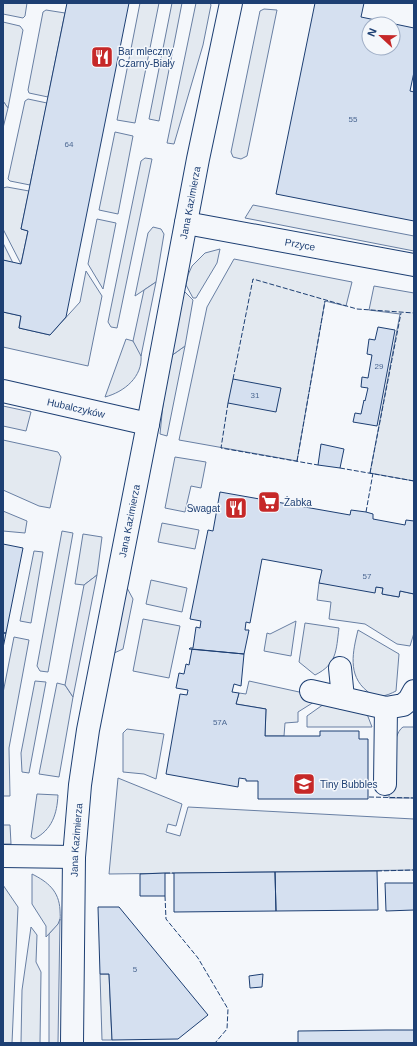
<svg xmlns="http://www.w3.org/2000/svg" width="417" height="1046" viewBox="0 0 417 1046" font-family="Arial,sans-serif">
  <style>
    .green { fill: #e3e9f0; stroke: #687fa3 }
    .parking { fill: #e3e8f0; stroke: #687fa3 }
    .building { fill: #d5e0f0; stroke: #1d3f73; fill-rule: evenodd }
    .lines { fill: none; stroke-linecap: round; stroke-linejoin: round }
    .minor-casing { stroke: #1d3f73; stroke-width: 24 }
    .tertiary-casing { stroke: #1d3f73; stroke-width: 24 }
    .minor { stroke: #f4f7fb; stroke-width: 22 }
    .tertiary { stroke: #f4f7fb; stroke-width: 22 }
    .fence { stroke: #1d3f73; stroke-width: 1; stroke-dasharray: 5 2; stroke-linecap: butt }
    .labels { text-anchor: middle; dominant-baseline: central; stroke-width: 3; stroke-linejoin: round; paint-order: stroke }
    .number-label { font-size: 8px; fill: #4b6792 }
    .poi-label { font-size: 10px; fill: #1d3f73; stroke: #f4f7fb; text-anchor: start }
    .street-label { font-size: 10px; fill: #1d3f73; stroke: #f4f7fb }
  </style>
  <rect width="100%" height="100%" fill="#f4f7fb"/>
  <path class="green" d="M 3,3 L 27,3 L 25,16 L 23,18 L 3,14 Z
    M 140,3 L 159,3 L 135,123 L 117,120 Z
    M 172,3 L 182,3 L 159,121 L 149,119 Z
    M 196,3 L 210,3 L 211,5 L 203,45 L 174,144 L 167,143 Z
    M 264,9 L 277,10 L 247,156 L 241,159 L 233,157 L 231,152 L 260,11 Z
    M 46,10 L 65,13 L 48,97 L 29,93 L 28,90 L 43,12 Z
    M 3,22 L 20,26 L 23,30 L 8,108 L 3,101 Z
    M 28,99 L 47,103 L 30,185 L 10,181 L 8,179 L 25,101 Z
    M 115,132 L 133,136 L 118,214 L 99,210 Z
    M 145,158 L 152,159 L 117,328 L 111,327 L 108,322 L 141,161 Z
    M 7,187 L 29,191 L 21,229 L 28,231 L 21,264 L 3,229 L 3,188 Z
    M 253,205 L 414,236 L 414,251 L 245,218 Z
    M 97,219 L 116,223 L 103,289 L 88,264 Z
    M 153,227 L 161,229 L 164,234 L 156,282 L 135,296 L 148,233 Z
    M 3,243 L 13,263 L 3,260 Z
    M 220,249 L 217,263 L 196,298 L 193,298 L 186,285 L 188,275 L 192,266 L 205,253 Z
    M 234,259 L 352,282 L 346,306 L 325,301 L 297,461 L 179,440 L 207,307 Z
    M 86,271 L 102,296 L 88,366 L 3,347 L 3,312 L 21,316 L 19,328 L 50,335 L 80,302 Z
    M 374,286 L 414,293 L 414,481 L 370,473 L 400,314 L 369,310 Z
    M 126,339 L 133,341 C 136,345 140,350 141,355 C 143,377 124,392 105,397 Z
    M 185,346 L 167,436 L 160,434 L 163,404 L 171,356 Z
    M 3,440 L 58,452 L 61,457 L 50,508 L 39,506 L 3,490 Z
    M 175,457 L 206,462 L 201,488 L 191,486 L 185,512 L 165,508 Z
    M 3,511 L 27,521 L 25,533 L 3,531 Z
    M 162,523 L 199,530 L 195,549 L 158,542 Z
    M 62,531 L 73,533 L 48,672 L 40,671 L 37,666 Z
    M 83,534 L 102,537 L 97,575 L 84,585 L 75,584 Z
    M 34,551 L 43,552 L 31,623 L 20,621 Z
    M 151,580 L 187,588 L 182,612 L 146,604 Z
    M 319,583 L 376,587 L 383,588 L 382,594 L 399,597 L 400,591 L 414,594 L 414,633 L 410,646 L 397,644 L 365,624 L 329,619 L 331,602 L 317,600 Z
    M 143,619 L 180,626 L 169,678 L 133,671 Z
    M 296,621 L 291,656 L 264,651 L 267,633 L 270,634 Z
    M 305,623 L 339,628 C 336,651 337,664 315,675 L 299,662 Z
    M 358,630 L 399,654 L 396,691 C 392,693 386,696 381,696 C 376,697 370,694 367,691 C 347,675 353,651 358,630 Z
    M 14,637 L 29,640 L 9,748 L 10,796 L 3,796 L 3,693 Z
    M 35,681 L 46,682 L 29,773 L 22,772 L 21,753 Z
    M 249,681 L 322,697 L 298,712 L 298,722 L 285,723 L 284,736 L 265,736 L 266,709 L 236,704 L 239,693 L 246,694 Z
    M 57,683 L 65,685 L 73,697 L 59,777 L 39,774 Z
    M 331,699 L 367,714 L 372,727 L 307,727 L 307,716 Z
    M 403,727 L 414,727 L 414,798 L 389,798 C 389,784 391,734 403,727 Z
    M 127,729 L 164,734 L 156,779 L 144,774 L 123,772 L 123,733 Z
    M 118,778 L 182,804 L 176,826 L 168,824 L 166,832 L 180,836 L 188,807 L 414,819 L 414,870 L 109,874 Z
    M 37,794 L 58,795 C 57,814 52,830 34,839 L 31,837 Z
    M 3,825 L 10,825 L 11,844 L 3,844 Z
    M 32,874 C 48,882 59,891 60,910 C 60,914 61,919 59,923 C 56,928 50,932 46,937 L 46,926 L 32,904 Z
    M 3,885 L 18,907 L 12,1043 L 3,1043 Z
    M 31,927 L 37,935 L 36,962 L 41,972 L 40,1043 L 21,1043 L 22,990 Z
    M 100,974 L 109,974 L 112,1040 L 102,1040 Z"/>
  <path class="parking" d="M 3,101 L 8,108 L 3,128 Z
    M 156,282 L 141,356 L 133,341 L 144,290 Z
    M 183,290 L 193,300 L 185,346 L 171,356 Z
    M 3,406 L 31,412 L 26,431 L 3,426 Z
    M 97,575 L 73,697 L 65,685 L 84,585 Z
    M 126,586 L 133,599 L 123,649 L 112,654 Z
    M 60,919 L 58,1043 L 49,1043 L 49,934 L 58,924 Z"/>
  <path class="building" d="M 67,3 L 129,3 L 66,317 L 50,335 L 19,328 L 21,316 L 3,312 L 3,260 L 21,264 L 28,231 L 21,229 Z
    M 315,3 L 364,3 L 361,17 L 414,28 L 414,72 L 410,91 L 414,92 L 414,221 L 276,194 ZM 369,24 L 393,24 L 393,48 L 369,48 Z
    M 378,327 L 395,330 L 377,426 L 353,422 L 355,413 L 361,414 L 364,400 L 365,401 L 368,388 L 361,387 L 362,377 L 368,378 L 372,355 L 367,354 L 369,339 L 375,340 Z
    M 233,379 L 281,388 L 276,412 L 228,403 Z
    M 321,444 L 344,449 L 340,468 L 318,465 Z
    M 220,492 L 350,515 L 351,510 L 366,512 L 373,514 L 373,519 L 405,525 L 406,520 L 414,521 L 414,594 L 400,591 L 399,597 L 382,594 L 383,588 L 376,587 L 375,593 L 319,583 L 322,570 L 262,559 L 250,623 L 246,622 L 245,630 L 249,630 L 244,654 L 189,649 L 190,648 L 193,648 L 196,627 L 200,628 L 201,621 L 190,619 L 208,530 L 213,531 Z
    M 3,544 L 23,548 L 6,633 L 3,633 Z
    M 3,633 L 6,633 L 3,648 Z
    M 192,649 L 244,654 L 241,686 L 234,684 L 232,692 L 239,693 L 236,704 L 266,709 L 265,736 L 320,736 L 320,731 L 359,731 L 359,739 L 368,739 L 368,799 L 258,799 L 258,781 L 246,781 L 246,779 L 239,778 L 238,787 L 166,774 L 180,694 L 187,695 L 188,690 L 176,688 L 179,673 L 184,674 L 186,664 L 189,665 Z
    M 377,871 L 378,910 L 276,911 L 275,872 Z
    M 275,872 L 276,911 L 174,912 L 174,873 Z
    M 165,873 L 165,896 L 140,896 L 140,874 Z
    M 385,883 L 414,883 L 414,910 L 386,911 Z
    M 98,907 L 119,907 L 208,1015 L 178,1039 L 112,1040 L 109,974 L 100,974 Z
    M 263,974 L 262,987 L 250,988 L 249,976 Z
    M 386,1030 L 414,1030 L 414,1043 L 298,1043 L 298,1031 Z"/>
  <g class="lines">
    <g class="minor-casing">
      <g id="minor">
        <path id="s1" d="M 186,223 L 414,265"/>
        <path d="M 340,668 L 343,698"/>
        <path d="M 311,691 L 386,708 L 403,705 L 409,700 L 414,691"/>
        <path d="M 385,784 L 386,708"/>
        <path d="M 3,856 L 74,857"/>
        <path id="s2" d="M 72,1043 L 74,857 L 80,785 L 88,730 L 148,424"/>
      </g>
    </g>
    <g class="tertiary-casing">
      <g id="tertiary">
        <path id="s3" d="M 3,391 L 148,424 L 198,159 L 231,3"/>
      </g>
    </g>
    <use href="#minor" class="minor"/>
    <use href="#tertiary" class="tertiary"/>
    <path class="fence" d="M 233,379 L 253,279 L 357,309 L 414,313
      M 228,403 L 221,448 L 318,465
      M 297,461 L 325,301
      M 340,468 L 414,481
      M 370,473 L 401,313
      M 366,512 L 373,473
      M 369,797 L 414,798
      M 377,871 L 414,870
      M 165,873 L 174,873
      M 165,896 L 166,919 L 198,958 L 228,1009 L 227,1029 L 215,1043"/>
  </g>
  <defs>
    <g id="restaurant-square" transform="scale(1.15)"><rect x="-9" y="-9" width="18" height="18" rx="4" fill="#c62828" stroke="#f4f7fb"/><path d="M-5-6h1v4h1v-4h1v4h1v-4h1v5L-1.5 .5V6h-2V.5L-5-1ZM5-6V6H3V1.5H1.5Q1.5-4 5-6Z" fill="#fff"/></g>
    <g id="supermarket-square" transform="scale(1.15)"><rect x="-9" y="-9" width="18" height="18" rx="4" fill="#c62828" stroke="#f4f7fb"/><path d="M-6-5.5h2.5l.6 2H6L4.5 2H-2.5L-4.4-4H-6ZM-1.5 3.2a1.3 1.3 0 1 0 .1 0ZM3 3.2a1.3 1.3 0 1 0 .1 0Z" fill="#fff"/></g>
    <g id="school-square" transform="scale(1.15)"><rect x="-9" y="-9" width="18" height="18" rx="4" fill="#c62828" stroke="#f4f7fb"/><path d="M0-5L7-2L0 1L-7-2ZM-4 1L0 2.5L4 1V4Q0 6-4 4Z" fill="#fff"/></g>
  </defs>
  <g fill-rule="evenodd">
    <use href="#restaurant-square" x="102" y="57"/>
    <use href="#supermarket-square" x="269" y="502"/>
    <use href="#restaurant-square" x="236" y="508"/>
    <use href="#school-square" x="304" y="784"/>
  </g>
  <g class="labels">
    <g class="number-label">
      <text x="353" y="119">55</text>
      <text x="69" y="144">64</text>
      <text x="379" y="366">29</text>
      <text x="255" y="395">31</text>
      <text x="367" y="576">57</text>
      <text x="220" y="722">57A</text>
      <text x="135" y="969">5</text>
    </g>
    <g class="poi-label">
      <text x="118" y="51">Bar mleczny<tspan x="118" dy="12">Czarny-Biały</tspan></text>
      <text x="284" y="502">Żabka</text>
      <text x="220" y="508" text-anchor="end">Swagat</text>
      <text x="320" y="784">Tiny Bubbles</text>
    </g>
    <g class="street-label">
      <text stroke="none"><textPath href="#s3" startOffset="374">Jana Kazimierza</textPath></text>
      <text stroke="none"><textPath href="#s1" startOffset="116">Przyce</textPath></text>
      <text stroke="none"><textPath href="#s3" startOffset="75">Hubalczyków</textPath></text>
      <text stroke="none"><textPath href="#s2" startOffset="527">Jana Kazimierza</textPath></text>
      <text stroke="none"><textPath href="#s2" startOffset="203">Jana Kazimierza</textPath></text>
    </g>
  </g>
  <rect width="417" height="1046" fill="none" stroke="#1d3f73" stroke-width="8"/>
  <g transform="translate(381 36) rotate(292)"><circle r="19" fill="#f4f7fb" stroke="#9eadc5"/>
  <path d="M0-3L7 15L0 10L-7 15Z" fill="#c62828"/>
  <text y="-6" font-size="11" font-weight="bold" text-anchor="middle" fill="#1d3f73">N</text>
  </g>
</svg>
